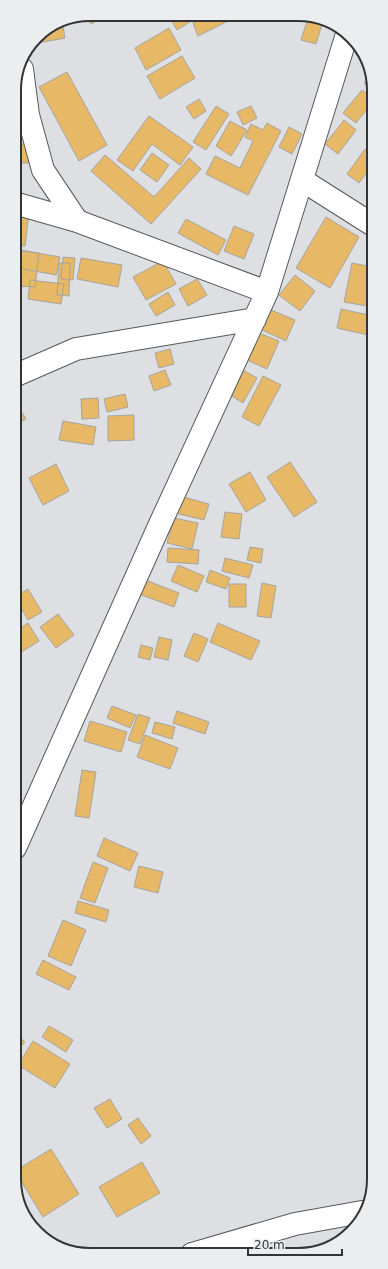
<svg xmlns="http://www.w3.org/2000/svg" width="388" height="1269" viewBox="0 0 388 1269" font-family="'DejaVu Sans',sans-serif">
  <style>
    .building { fill: #e7b865; stroke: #a5a4a1 }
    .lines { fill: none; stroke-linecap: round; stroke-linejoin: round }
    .minor-casing { stroke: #57585b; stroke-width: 24 }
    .minor { stroke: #fff; stroke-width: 22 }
    .rim { fill: none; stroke: #333435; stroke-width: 2 }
  </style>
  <rect width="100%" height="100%" fill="#dedfe2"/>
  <path class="building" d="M 90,14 L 108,14 L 91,24 L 85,15 Z
    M 168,15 L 187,15 L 191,21 L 177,30 Z
    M 210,15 L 225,15 L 228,21 L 198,36 L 193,23 Z
    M 309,15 L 313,16 L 323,21 L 316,44 L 301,40 Z
    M 62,20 L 65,38 L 38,43 L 36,36 Z
    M 169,28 L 181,50 L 146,70 L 135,48 Z
    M 182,56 L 195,78 L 160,99 L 147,76 Z
    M 67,72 L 107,145 L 79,161 L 39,87 Z
    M 372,75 L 373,76 L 373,92 L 364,83 Z
    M 362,90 L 373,98 L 373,102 L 356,123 L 343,113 Z
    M 199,99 L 206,111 L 194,119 L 186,107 Z
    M 216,106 L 229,114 L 206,150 L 193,142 Z
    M 251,106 L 257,118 L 243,125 L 237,112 Z
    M 149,116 L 193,147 L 180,165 L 152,144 L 133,171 L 117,160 Z
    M 344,120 L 356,130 L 338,154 L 325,144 Z
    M 230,121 L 247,130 L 231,156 L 216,146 Z
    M 267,123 L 281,131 L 248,195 L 206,174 L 215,156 L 240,168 L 253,141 L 245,137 L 251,124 L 263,130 Z
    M 289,127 L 302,134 L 292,154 L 279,147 Z
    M 14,144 L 29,144 L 29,163 L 14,163 Z
    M 365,149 L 373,154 L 373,164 L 359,183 L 347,174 Z
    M 152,153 L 169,165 L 157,182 L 140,170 Z
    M 105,155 L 154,197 L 189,158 L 201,169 L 151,224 L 91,171 Z
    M 14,210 L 29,212 L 25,246 L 14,245 Z
    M 326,217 L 359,237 L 330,288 L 296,268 Z
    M 186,219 L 226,240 L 218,255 L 178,233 Z
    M 234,226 L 254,234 L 244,259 L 224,251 Z
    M 14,250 L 39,253 L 35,287 L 14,286 Z
    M 21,250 L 60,257 L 56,275 L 18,268 Z
    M 14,251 L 19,252 L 16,266 L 14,266 Z
    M 63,257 L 75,258 L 73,280 L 61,279 Z
    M 81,258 L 122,265 L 118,287 L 77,279 Z
    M 163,261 L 176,284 L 146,300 L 133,277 Z
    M 59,263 L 70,263 L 69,296 L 57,295 Z
    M 352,263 L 373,267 L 373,307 L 344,302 Z
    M 295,275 L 315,291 L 300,311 L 279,295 Z
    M 197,279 L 207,295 L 188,306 L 179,289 Z
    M 30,280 L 64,284 L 61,304 L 28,299 Z
    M 168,292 L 175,305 L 156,316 L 149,304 Z
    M 341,309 L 373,316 L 373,336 L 337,328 Z
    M 271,310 L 295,320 L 286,341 L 262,330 Z
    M 259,333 L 279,341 L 267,369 L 247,360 Z
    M 170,349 L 174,364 L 159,368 L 155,353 Z
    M 241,369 L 257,378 L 243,403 L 227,393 Z
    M 165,370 L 171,385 L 154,391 L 149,376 Z
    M 263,376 L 281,385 L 259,426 L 242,417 Z
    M 125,394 L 128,407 L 107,412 L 104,399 Z
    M 98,398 L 99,418 L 82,419 L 81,399 Z
    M 19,408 L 26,419 L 15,425 L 15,410 Z
    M 134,415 L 134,440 L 108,441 L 108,416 Z
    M 63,421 L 96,427 L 93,445 L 59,440 Z
    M 290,462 L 317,502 L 294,517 L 267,477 Z
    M 56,464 L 69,491 L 43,505 L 29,478 Z
    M 250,472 L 266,500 L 246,512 L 229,484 Z
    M 180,496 L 209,504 L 204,520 L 175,513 Z
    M 225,512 L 242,514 L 239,539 L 221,537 Z
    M 174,518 L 198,523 L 192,549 L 167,543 Z
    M 250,547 L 263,549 L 261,563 L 247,560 Z
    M 168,548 L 199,550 L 198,564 L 167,562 Z
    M 225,558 L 253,565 L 249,578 L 222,571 Z
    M 15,559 L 20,568 L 15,571 Z
    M 178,565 L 204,576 L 197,592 L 171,581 Z
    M 210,570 L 230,578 L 226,589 L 206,582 Z
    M 145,580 L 179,593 L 174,607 L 139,594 Z
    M 262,583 L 276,586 L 271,618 L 257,616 Z
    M 229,584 L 246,584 L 246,607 L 229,607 Z
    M 28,589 L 42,612 L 28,620 L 15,597 Z
    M 58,614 L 74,635 L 56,648 L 40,627 Z
    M 28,623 L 39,641 L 15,656 L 15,632 Z
    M 218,623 L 260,641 L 251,660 L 210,642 Z
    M 194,633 L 208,639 L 198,662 L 184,656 Z
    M 159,637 L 172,640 L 168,660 L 154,657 Z
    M 141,645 L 153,648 L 150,660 L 138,657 Z
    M 112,706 L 136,715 L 130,728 L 107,718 Z
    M 177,711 L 209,722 L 205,734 L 173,723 Z
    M 138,714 L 150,718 L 140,744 L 128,740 Z
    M 90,721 L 127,732 L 121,752 L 84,741 Z
    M 155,722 L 175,727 L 172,739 L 152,733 Z
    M 145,735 L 178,748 L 170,769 L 137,757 Z
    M 82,770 L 96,772 L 89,818 L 75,816 Z
    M 104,838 L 138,853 L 130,871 L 97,856 Z
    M 93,862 L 108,868 L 95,903 L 80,898 Z
    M 139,866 L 163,872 L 158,893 L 134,887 Z
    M 78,901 L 109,910 L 106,922 L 75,913 Z
    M 63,920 L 86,930 L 71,966 L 48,956 Z
    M 43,960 L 76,977 L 69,990 L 36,974 Z
    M 49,1026 L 73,1040 L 66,1052 L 42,1037 Z
    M 15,1033 L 25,1042 L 15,1053 Z
    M 33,1041 L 70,1064 L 55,1088 L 18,1065 Z
    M 110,1099 L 122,1119 L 107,1128 L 94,1108 Z
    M 138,1118 L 151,1136 L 141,1144 L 128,1125 Z
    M 51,1149 L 79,1194 L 43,1217 L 15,1171 Z
    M 142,1162 L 160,1193 L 117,1217 L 99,1187 Z"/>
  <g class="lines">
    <g class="minor-casing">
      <path id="minor" d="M 22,69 L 28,115 L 43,170 L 77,221
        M 302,180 L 373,225
        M 14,203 L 77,221 L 267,292
        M 14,376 L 76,349 L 255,319
        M 15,848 L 160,524 L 267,292 L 347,34
        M 192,1254 L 295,1224 L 362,1212"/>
    </g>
    <use href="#minor" class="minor"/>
  </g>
  <path d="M0 0H388V1269H0ZM90 21H298A69 69 0 0 1 367 90V1179A69 69 0 0 1 298 1248H90A69 69 0 0 1 21 1179V90A69 69 0 0 1 90 21Z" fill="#ebedef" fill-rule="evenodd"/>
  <path class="rim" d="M90 21H298A69 69 0 0 1 367 90V1179A69 69 0 0 1 298 1248H90A69 69 0 0 1 21 1179V90A69 69 0 0 1 90 21Z"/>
  <path d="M248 1249v6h94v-6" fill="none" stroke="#333435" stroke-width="2"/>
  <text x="254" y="1249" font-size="12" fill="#333435" stroke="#ebedef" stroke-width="3" paint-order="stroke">20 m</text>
</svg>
